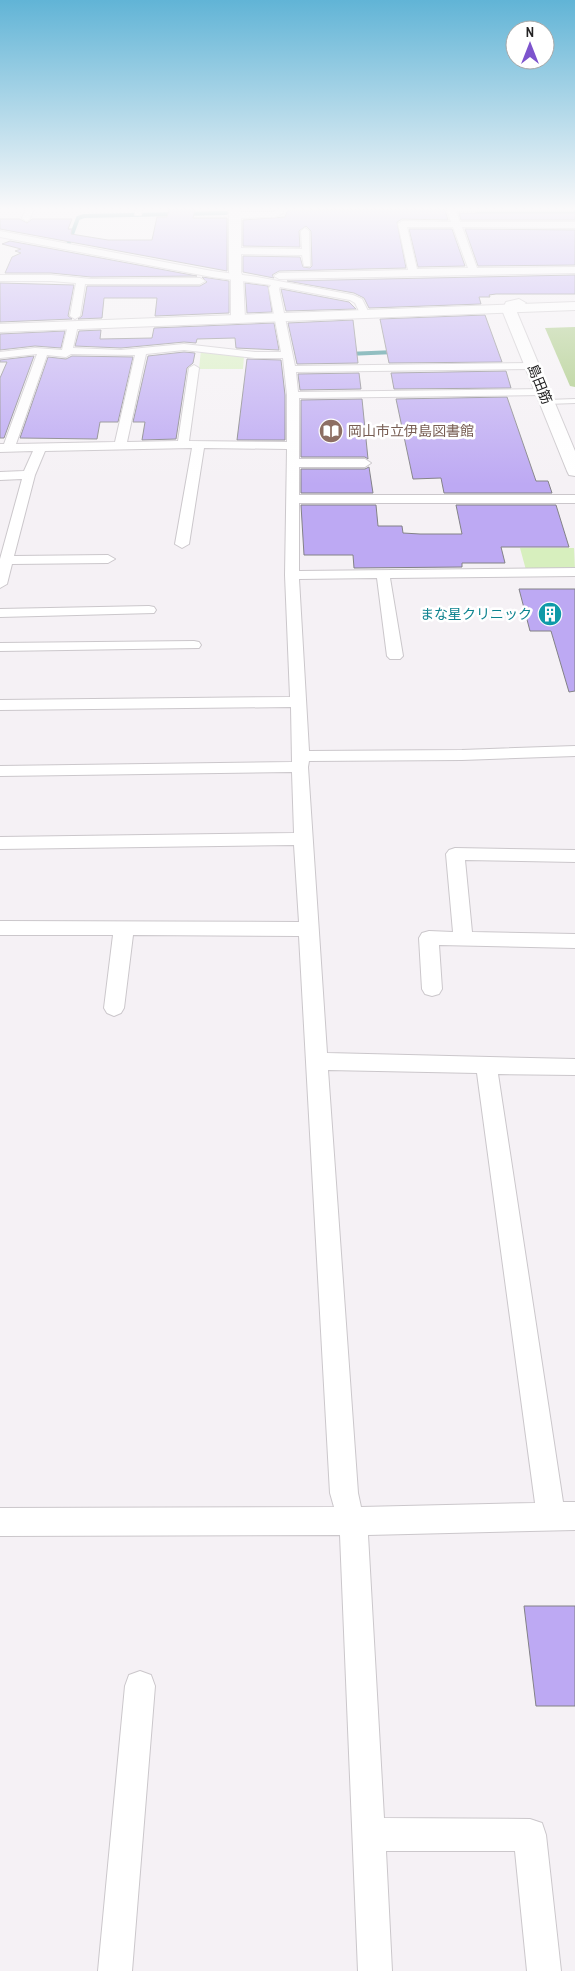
<svg xmlns="http://www.w3.org/2000/svg" width="575" height="1971" viewBox="0 0 575 1971" font-family="'Archivo Narrow','Noto Sans JP',sans-serif">
  <style>
    .green { fill: #d7efbe }
    .forest { fill: #a6c87e }
    .lines { fill: none; stroke-linecap: round; stroke-linejoin: round }
    .stream { stroke: #31888d; stroke-width: 4 }
    .building { fill: #bda9f3; stroke: #838286 }
    .lane-casing { stroke: #cbc7cb; stroke-width: 2 }
    .street-casing { stroke: #cbc7cb; stroke-width: 2 }
    .secondary-casing { stroke: #cbc7cb; stroke-width: 2 }
    .highway-casing { stroke: #cbc7cb; stroke-width: 2 }
    .lane { fill: #fff; fill-rule: evenodd }
    .street { fill: #fff; fill-rule: evenodd }
    .secondary { fill: #fff; fill-rule: evenodd }
    .highway { fill: #fff; fill-rule: evenodd }
    .labels { text-anchor: middle; dominant-baseline: central; stroke-width: 5; stroke-linejoin: round; paint-order: stroke }
    .far-street-label { font-size: 14px; fill: #232223; stroke: #fff }
    .far-education-label { font-size: 14px; fill: #785e54; stroke: #fff; text-anchor: start }
    .far-culture-label { font-size: 14px; fill: #0d838f; stroke: #fff; text-anchor: end }
  </style>
  <rect width="100%" height="100%" fill="#f5f1f5"/>
  <path class="green" d="M 201,350 L 244,356 L 243,369 L 199,369 Z
    M 520,548 L 574,548 L 575,570 L 526,570 Z"/>
  <path class="forest" d="M 575,327 L 575,387 L 570,386 L 545,328 Z"/>
  <g class="lines">
    <path class="stream" d="M 477,211 L 575,211
      M 68,245 L 78,218 L 84,216 L 226,213
      M 347,354 L 395,352"/>
  </g>
  <path class="building" d="M 169,209 L 195,209 L 193,218 L 227,218 L 227,271 L 0,229 L 0,219 L 20,219 L 27,223 L 32,219 L 72,219 L 68,229 L 72,229 L 71,234 L 108,240 L 152,240 L 157,217 L 167,217 Z
    M 440,209 L 445,210 L 448,220 L 402,219 L 397,222 L 406,268 L 279,271 L 272,275 L 274,278 L 243,272 L 243,256 L 300,257 L 303,267 L 310,268 L 312,266 L 311,231 L 306,226 L 299,231 L 300,247 L 243,246 L 243,220 L 285,217 L 288,210 Z
    M 459,213 L 575,213 L 575,220 L 461,220 Z
    M 409,229 L 452,229 L 465,266 L 418,267 Z
    M 465,229 L 575,230 L 575,265 L 478,266 Z
    M 10,241 L 197,276 L 91,277 L 51,273 L 5,273 L 12,257 L 21,253 L 15,251 L 21,249 L 2,244 Z
    M 575,275 L 575,294 L 496,294 L 489,295 L 490,297 L 479,297 L 481,304 L 369,308 L 364,298 L 354,293 L 287,281 Z
    M 202,277 L 229,281 L 229,313 L 155,316 L 157,298 L 104,298 L 102,318 L 78,319 L 82,316 L 87,286 L 200,286 L 207,282 Z
    M 0,283 L 74,285 L 68,316 L 72,319 L 0,322 Z
    M 245,283 L 268,286 L 272,312 L 247,313 Z
    M 281,289 L 349,302 L 356,309 L 286,311 Z
    M 485,315 L 502,362 L 389,363 L 380,319 Z
    M 353,320 L 358,363 L 297,364 L 288,323 Z
    M 274,323 L 279,350 L 236,348 L 235,338 L 197,339 L 196,343 L 184,342 L 121,348 L 75,346 L 79,331 L 101,330 L 100,339 L 152,338 L 154,328 Z
    M 65,331 L 61,348 L 35,346 L 0,350 L 0,334 Z
    M 184,352 L 195,353 L 193,363 L 187,368 L 176,439 L 142,440 L 145,422 L 133,422 L 148,356 Z
    M 34,356 L 4,438 L 0,438 L 0,378 L 7,362 L 0,362 L 0,360 Z
    M 72,356 L 133,357 L 118,422 L 100,422 L 97,439 L 20,438 L 48,357 L 66,359 Z
    M 247,359 L 281,360 L 285,395 L 285,440 L 237,440 Z
    M 506,371 L 511,388 L 394,389 L 391,373 Z
    M 359,373 L 361,389 L 300,390 L 298,374 Z
    M 507,397 L 536,481 L 548,481 L 552,493 L 444,493 L 441,478 L 413,479 L 396,399 Z
    M 362,399 L 368,459 L 365,457 L 301,457 L 301,400 Z
    M 369,467 L 373,493 L 301,493 L 301,469 L 365,469 Z
    M 301,505 L 376,505 L 378,526 L 402,526 L 403,533 L 420,534 L 462,534 L 456,505 L 556,505 L 569,547 L 501,547 L 505,563 L 462,563 L 462,567 L 354,568 L 353,555 L 304,555 Z
    M 519,589 L 575,589 L 575,691 L 569,692 L 551,631 L 530,631 Z
    M 524,1606 L 575,1606 L 575,1706 L 536,1706 Z"/>
  <g class="lines">
    <g class="lane-casing">
      <path id="lane" d="M 575,399 L 575,403 L 547,404 L 544,402 L 547,400 Z"/>
    </g>
    <g class="street-casing">
      <path id="street" d="M 26,209 L 34,209 L 29,220 L 26,221 L 22,218 Z
        M 135,209 L 143,209 L 141,215 L 135,215 Z
        M 275,209 L 283,209 L 283,213 L 276,217 L 236,218 L 232,215 L 236,212 L 275,212 Z
        M 447,209 L 575,209 L 573,211 L 456,211 L 460,222 L 575,222 L 575,228 L 462,227 L 477,268 L 575,267 L 575,273 L 279,279 L 274,276 L 279,273 L 408,270 L 398,224 L 402,221 L 451,222 ZM 407,227 L 453,227 L 468,268 L 417,269 Z
        M 305,228 L 309,231 L 310,266 L 304,266 L 302,255 L 235,254 L 231,251 L 235,248 L 302,249 L 301,231 Z
        M 0,231 L 212,271 L 257,277 L 353,295 L 362,299 L 368,311 L 363,314 L 360,313 L 355,303 L 350,300 L 280,287 L 279,289 L 295,366 L 533,363 L 538,366 L 533,369 L 296,372 L 298,392 L 543,389 L 549,392 L 543,395 L 299,398 L 299,459 L 365,459 L 371,463 L 365,467 L 299,467 L 299,495 L 575,495 L 575,503 L 299,503 L 299,571 L 575,568 L 575,576 L 390,578 L 403,656 L 400,659 L 390,659 L 387,656 L 377,578 L 299,579 L 309,751 L 462,750 L 575,746 L 575,756 L 462,760 L 309,761 L 308,767 L 327,1053 L 575,1059 L 575,1075 L 498,1074 L 563,1502 L 575,1502 L 575,1530 L 368,1535 L 384,1818 L 530,1819 L 542,1823 L 546,1835 L 561,1971 L 527,1971 L 515,1851 L 386,1851 L 392,1971 L 358,1971 L 340,1535 L 0,1536 L 0,1508 L 334,1507 L 330,1493 L 299,936 L 133,935 L 124,1008 L 121,1013 L 114,1016 L 107,1013 L 104,1008 L 113,935 L 0,935 L 0,921 L 299,922 L 294,845 L 0,849 L 0,837 L 294,833 L 292,772 L 0,776 L 0,766 L 292,762 L 291,707 L 0,710 L 0,700 L 290,697 L 285,575 L 287,449 L 204,448 L 189,544 L 182,548 L 175,544 L 192,448 L 45,451 L 35,475 L 14,556 L 108,555 L 115,559 L 108,563 L 12,564 L 7,584 L 0,588 L 0,559 L 22,479 L 0,480 L 0,472 L 24,471 L 33,451 L 0,452 L 0,444 L 4,444 L 37,354 L 0,358 L 0,352 L 35,348 L 62,350 L 68,325 L 73,322 L 78,325 L 73,348 L 121,350 L 184,344 L 255,352 L 281,352 L 269,288 L 271,285 L 212,277 L 0,237 ZM 184,350 L 255,358 L 283,358 L 287,395 L 287,442 L 189,441 L 199,368 L 194,365 L 189,368 L 178,441 L 127,442 L 146,354 ZM 71,354 L 135,355 L 115,442 L 16,444 L 47,355 L 66,357 ZM 328,1070 L 477,1073 L 535,1503 L 361,1507 L 358,1493 Z
        M 0,275 L 51,275 L 91,279 L 200,278 L 205,281 L 200,284 L 85,284 L 80,316 L 75,319 L 70,316 L 76,283 L 51,281 L 0,281 Z
        M 149,606 L 154,607 L 156,610 L 154,613 L 0,617 L 0,609 Z
        M 194,641 L 199,642 L 201,645 L 199,648 L 0,651 L 0,643 Z
        M 455,848 L 575,850 L 575,862 L 465,860 L 472,932 L 575,934 L 575,948 L 439,945 L 442,989 L 439,994 L 432,996 L 425,994 L 422,989 L 419,938 L 422,933 L 429,931 L 453,932 L 446,854 L 449,850 Z
        M 140,1671 L 151,1675 L 155,1686 L 132,1971 L 98,1971 L 125,1686 L 129,1675 Z"/>
    </g>
    <g class="secondary-casing">
      <path id="secondary" d="M 229,209 L 241,209 L 241,272 L 243,278 L 245,319 L 238,323 L 231,319 L 231,278 L 229,272 Z
        M 519,299 L 526,303 L 516,310 L 575,451 L 575,476 L 569,475 L 567,471 L 502,310 L 506,302 Z"/>
    </g>
    <g class="highway-casing">
      <path id="highway" d="M 575,302 L 575,310 L 0,332 L 0,324 Z"/>
    </g>
    <use href="#lane" class="lane"/>
    <use href="#street" class="street"/>
    <use href="#secondary" class="secondary"/>
    <use href="#highway" class="highway"/>
  </g>
  <linearGradient id="sky" x2="0" y2="1"><stop stop-color="#61b4d6"/><stop offset="0.43" stop-color="#faf9fa"/><stop offset="1" stop-color="#faf9fa" stop-opacity="0"/></linearGradient>
  <rect width="575" height="485" fill="url(#sky)"/>
  <defs>
    <g id="library-disc" transform="scale(1.25)"><circle r="9.5" fill="#8d6e63" stroke="#fff"/><path d="M-6-4Q-3-5.5-.7-3.5V5Q-3 3-6 4ZM6-4Q3-5.5 .7-3.5V5Q3 3 6 4Z" fill="#fff"/></g>
    <g id="building-disc" transform="scale(1.25)"><circle r="9.5" fill="#0f9aa8" stroke="#fff"/><path d="M-4-6H4V6H1V3H-1V6H-4ZM-2.5-4.3h1.7v1.8h-1.7ZM.8-4.3h1.7v1.8H.8ZM-2.5-1h1.7V.8h-1.7ZM.8-1h1.7V.8H.8Z" fill="#fff"/></g>
  </defs>
  <g fill-rule="evenodd">
    <use href="#library-disc" x="331" y="431"/>
    <use href="#building-disc" x="550" y="614"/>
  </g>
  <g class="labels">
    <g class="far-street-label">
      <text transform="translate(540 384) rotate(68)">島田筋</text>
    </g>
    <g class="far-education-label">
      <text x="348" y="431">岡山市立伊島図書館</text>
    </g>
    <g class="far-culture-label">
      <text x="532" y="614">まな星クリニック</text>
    </g>
  </g>
  <g transform="translate(530 45)"><circle r="24" fill="#ffffff" stroke="#a7a7a7"/>
  <path d="M0-4L9 19L0 12L-9 19Z" fill="#7d54cd"/>
  <text y="-8" font-size="14" font-weight="bold" text-anchor="middle" fill="#232223">N</text>
  </g>
</svg>
